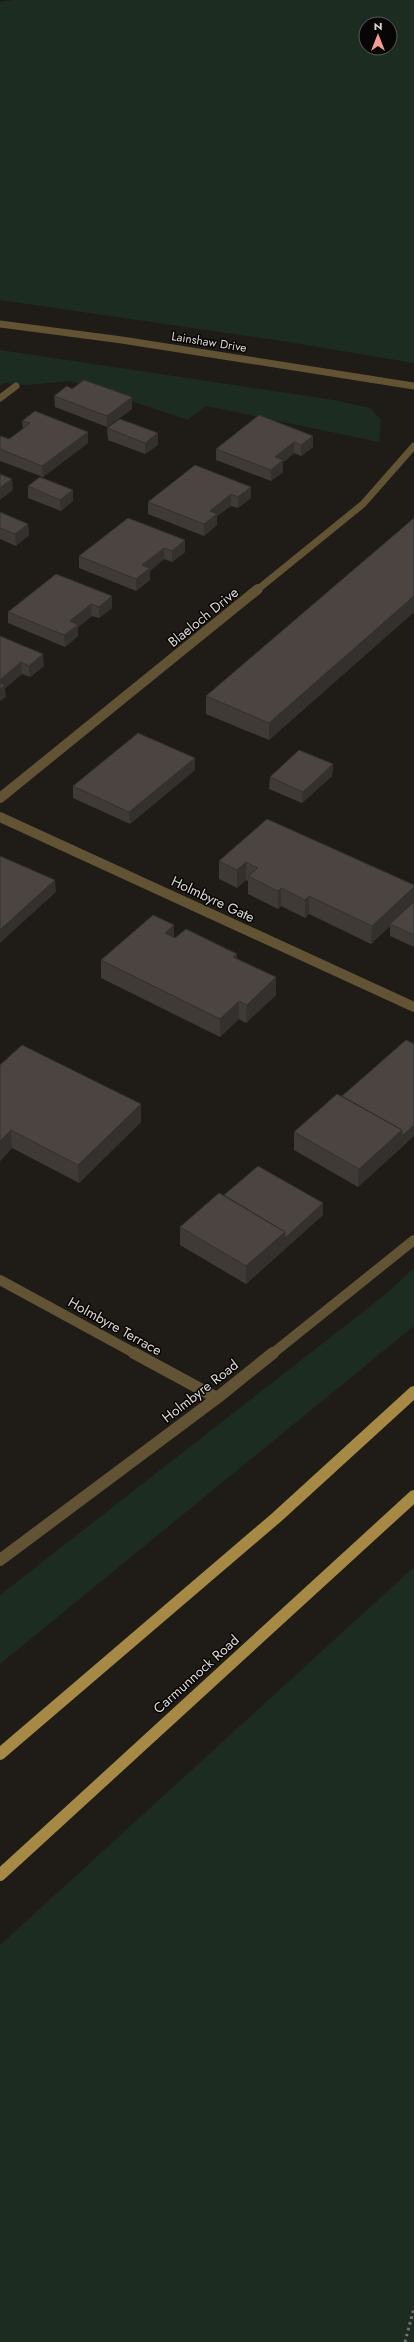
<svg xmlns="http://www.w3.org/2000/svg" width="414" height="2342" viewBox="0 0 414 2342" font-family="Jost,sans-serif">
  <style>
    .green { fill: #1d2c20; fill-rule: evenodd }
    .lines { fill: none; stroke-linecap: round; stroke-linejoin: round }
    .path { stroke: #76736e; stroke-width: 3; stroke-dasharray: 2.5 3.5; stroke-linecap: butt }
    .minor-far2 { stroke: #615334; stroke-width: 7 }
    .minor-far1 { stroke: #615334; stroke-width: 10 }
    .minor { stroke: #615334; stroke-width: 12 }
    .major { stroke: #a78946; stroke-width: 12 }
    .wall { fill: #403a37 }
    .shaded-wall { fill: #34302d }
    .building { fill: #4b4440; stroke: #34302d }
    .labels { text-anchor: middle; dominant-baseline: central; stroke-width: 3; stroke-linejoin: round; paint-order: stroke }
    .far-street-label { font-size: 12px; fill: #dddad6; stroke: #080605 }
    .street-label { font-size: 14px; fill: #dddad6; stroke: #080605 }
  </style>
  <rect width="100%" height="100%" fill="#1f1b16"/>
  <path class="green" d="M 13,0 L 414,0 L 414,363 L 289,342 L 0,300 L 0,2 ZM 366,24 L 390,24 L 390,48 L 366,48 Z
    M 0,350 L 334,400 L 370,408 L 381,420 L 379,442 L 206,406 L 188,420 L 71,381 L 26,385 L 4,383 L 0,386 Z
    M 414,1268 L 414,1326 L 0,1664 L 0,1595 L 382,1297 Z
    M 414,1567 L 414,2342 L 0,2342 L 0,1945 Z"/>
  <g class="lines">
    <path class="path" d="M 405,2342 L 414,2308"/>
    <path class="minor-far2" d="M 0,324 L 122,340 L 414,386
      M 0,398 L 16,386
      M 257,590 L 363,504 L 414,446"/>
    <path class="minor-far1" d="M 0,798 L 258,589
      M 0,817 L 414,1007
      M 0,1280 L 136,1354
      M 272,1354 L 414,1240"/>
    <path class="minor" d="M 134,1353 L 217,1398
      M 0,1560 L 217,1398 L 273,1353"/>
    <path class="major" d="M 0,1754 L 277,1517 L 414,1392
      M 0,1875 L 414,1496"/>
  </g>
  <path class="wall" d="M 72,389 L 132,397 L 132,409 L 107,427 L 55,407 L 54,396 Z
    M 22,421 L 88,432 L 88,443 L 43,477 L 0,461 L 0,437 L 9,439 L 23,429 Z
    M 107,428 L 158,445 L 145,454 L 108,440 Z
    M 313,436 L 313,447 L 301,456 L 294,453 L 285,461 L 283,462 L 283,472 L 271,481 L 216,460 L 216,449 Z
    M 28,486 L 73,490 L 73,501 L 61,511 L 28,498 Z
    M 251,487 L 251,498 L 238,508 L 231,506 L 217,516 L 217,525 L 204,536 L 148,514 L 148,502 Z
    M 0,512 L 28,524 L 29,535 L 16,546 L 0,539 Z
    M 414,518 L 414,612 L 269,740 L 206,714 L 206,696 Z
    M 185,540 L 185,552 L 172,562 L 164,559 L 150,571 L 150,580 L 136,591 L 79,568 L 79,556 Z
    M 112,596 L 112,608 L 99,618 L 92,616 L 78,627 L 78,636 L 65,647 L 8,623 L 8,612 Z
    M 0,636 L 44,666 L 30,677 L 22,674 L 5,688 L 6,697 Z
    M 195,758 L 195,770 L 130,824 L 73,798 L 73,786 Z
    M 333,764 L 332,776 L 302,803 L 269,789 L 270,777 Z
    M 267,819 L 414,885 L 414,947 L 390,936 L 390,926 L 371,944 L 309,914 L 305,918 L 281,906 L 278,909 L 248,894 L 248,881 L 246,880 L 237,888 L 219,879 L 219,861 Z
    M 174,925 L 174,937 L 237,954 L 237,958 L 276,995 L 246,1023 L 239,1019 L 220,1037 L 101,978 L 101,960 Z
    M 0,1065 L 141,1122 L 79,1183 L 12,1148 L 0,1161 Z
    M 294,1132 L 414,1136 L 358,1187 L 294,1150 Z
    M 224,1195 L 323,1203 L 323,1215 L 246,1284 L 180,1245 L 180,1227 Z"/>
  <path class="shaded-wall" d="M 132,397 L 132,409 L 107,427 L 107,416 Z
    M 88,432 L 88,443 L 43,477 L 42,466 Z
    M 158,433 L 158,445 L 145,454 L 145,443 Z
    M 313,436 L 313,447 L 301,456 L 301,445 Z
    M 294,442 L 294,453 L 283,462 L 283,472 L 271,481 L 271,470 L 275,457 Z
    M 12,479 L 13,490 L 0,500 L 0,488 Z
    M 251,487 L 251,498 L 238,508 L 238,497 Z
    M 73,490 L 73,501 L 61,511 L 60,500 Z
    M 231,494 L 231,506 L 217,516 L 217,525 L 204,536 L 204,524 L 210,511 Z
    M 28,524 L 29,535 L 16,546 L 15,534 Z
    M 185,540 L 185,552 L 172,562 L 172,551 Z
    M 164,548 L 164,559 L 150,571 L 150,580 L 136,591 L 136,579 L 142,565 Z
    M 112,596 L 112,608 L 99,618 L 99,607 Z
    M 414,596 L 414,612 L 269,740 L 269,723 Z
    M 91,604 L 92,616 L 78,627 L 78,636 L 65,647 L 64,635 L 70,621 Z
    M 43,654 L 44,666 L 30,677 L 29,666 Z
    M 21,662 L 22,674 L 5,688 L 6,697 L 0,701 L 0,680 Z
    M 195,758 L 195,770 L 130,824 L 129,812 Z
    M 333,764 L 332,776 L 302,803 L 303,792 Z
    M 246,862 L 246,880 L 237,888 L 237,870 Z
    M 55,880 L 56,892 L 0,943 L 0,930 Z
    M 414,887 L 414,904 L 390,924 L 390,926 L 371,944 L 372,926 Z
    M 281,888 L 281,906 L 278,909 L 278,891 Z
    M 309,896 L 309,914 L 305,918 L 305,900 Z
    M 174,925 L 174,943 L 165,933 Z
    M 237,954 L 237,972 L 233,957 Z
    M 276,977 L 276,995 L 246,1023 L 247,1005 Z
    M 239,1001 L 239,1019 L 220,1037 L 220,1019 Z
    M 141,1104 L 141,1122 L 79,1183 L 78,1165 Z
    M 414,1125 L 414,1136 L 358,1187 L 359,1169 L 402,1130 Z
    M 11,1130 L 12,1148 L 0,1161 L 0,1141 Z
    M 323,1203 L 323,1215 L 246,1284 L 246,1266 L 285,1232 Z"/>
  <path class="building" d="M 84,380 L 132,397 L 107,416 L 54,396 L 67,386 L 72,389 Z
    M 35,411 L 88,432 L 42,466 L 0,449 L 0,437 L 1,436 L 9,439 L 20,431 L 30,423 L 22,421 Z
    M 259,415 L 313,436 L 301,445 L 294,442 L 285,449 L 275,457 L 283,460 L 271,470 L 216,449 Z
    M 120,419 L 158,433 L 145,443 L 107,428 Z
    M 195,465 L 251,487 L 238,497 L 231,494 L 210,511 L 217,514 L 204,524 L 148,502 Z
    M 0,474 L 12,479 L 0,488 Z
    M 40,477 L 73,490 L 60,500 L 28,486 Z
    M 0,512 L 28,524 L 15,534 L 0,528 Z
    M 128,518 L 185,540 L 172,551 L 164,548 L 142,565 L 150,568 L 136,579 L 79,556 Z
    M 414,518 L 414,596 L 269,723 L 206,696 Z
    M 56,574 L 112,596 L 99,607 L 91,604 L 70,621 L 78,625 L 64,635 L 8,612 Z
    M 0,636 L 43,654 L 29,666 L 21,662 L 0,680 Z
    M 0,683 L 5,685 L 0,689 Z
    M 138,733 L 195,758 L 129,812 L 73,786 Z
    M 299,750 L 333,764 L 303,792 L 270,777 Z
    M 267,819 L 414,885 L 414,887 L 372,926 L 309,896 L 305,900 L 281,888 L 278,891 L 248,876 L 258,868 L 246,862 L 237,870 L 219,861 Z
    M 0,856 L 55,880 L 0,930 Z
    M 414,902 L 414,935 L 390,924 Z
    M 153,915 L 174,925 L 165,933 L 175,938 L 186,929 L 237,954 L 233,957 L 276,977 L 247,1005 L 239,1001 L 220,1019 L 101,960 Z
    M 406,1040 L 414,1044 L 414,1125 L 402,1136 L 402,1130 L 342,1096 Z
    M 22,1045 L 141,1104 L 78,1165 L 11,1130 L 0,1141 L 0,1065 Z
    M 337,1094 L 402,1130 L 359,1169 L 294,1132 Z
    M 258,1166 L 323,1203 L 285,1238 L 285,1232 L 224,1195 Z
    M 219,1193 L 285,1232 L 246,1266 L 180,1227 Z"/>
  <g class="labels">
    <g class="far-street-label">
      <text transform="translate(209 342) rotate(9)">Lainshaw Drive</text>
    </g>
    <g class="street-label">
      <text transform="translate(203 617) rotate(-39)">Blaeloch Drive</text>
      <text transform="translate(213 899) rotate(25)">Holmbyre Gate</text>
      <text transform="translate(115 1326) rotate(29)">Holmbyre Terrace</text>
      <text transform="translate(200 1391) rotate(-38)">Holmbyre Road</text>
      <text transform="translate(196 1674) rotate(-42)">Carmunnock Road</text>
    </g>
  </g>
  <g transform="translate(378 36)"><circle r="19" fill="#080605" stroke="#5d5b59"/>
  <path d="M0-3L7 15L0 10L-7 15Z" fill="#f59c93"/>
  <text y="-6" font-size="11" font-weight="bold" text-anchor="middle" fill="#dddad6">N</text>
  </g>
</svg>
